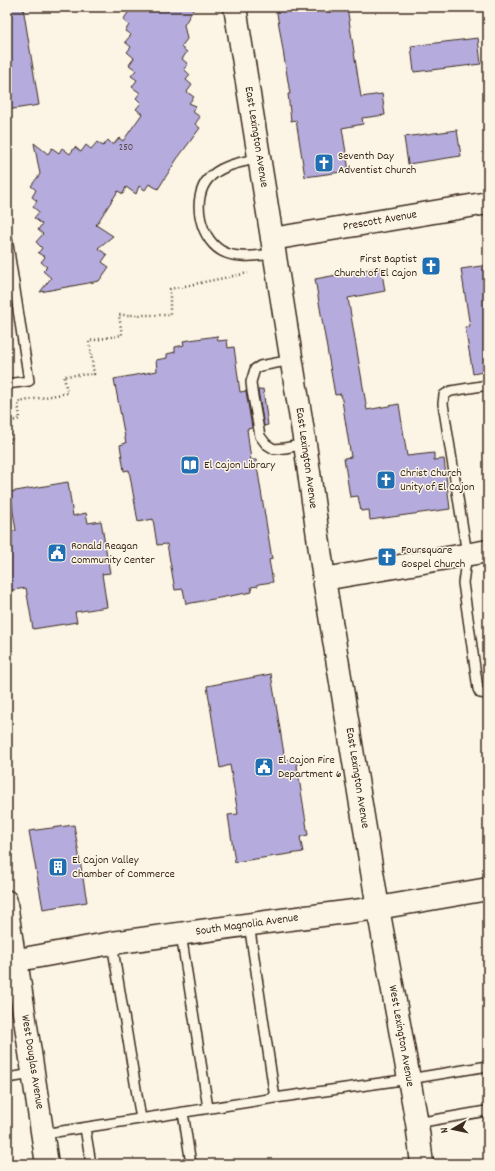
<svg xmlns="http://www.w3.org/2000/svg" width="495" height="1171" viewBox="0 0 495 1171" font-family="Dekko,sans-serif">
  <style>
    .building { fill: #b5acdd; stroke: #3b2a1e }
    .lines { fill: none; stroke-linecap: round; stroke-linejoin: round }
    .lane-casing { stroke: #3b2a1e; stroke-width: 12 }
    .street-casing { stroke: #3b2a1e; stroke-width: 22 }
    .secondary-casing { stroke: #3b2a1e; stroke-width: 25 }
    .path { stroke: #3b2a1e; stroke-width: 2.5; stroke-dasharray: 1 3; stroke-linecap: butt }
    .lane { stroke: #fcf5e5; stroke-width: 9 }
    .street { stroke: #fcf5e5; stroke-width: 19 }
    .secondary { stroke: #fcf5e5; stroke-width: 22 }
    .labels { text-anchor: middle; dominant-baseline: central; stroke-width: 3; stroke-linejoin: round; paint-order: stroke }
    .number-label { font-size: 10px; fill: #5a4a4e }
    .street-label { font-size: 12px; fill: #3b2a1e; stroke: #fcf5e5 }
    .poi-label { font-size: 12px; fill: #3b2a1e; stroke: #fcf5e5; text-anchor: start }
  </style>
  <rect width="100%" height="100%" fill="#fcf5e5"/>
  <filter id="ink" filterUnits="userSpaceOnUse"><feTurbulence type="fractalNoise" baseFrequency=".025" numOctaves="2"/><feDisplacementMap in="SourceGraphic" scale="8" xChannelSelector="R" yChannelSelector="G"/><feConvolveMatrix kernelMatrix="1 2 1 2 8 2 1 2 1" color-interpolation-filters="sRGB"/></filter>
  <g filter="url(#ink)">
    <path class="building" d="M 7,7 L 23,7 L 39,105 L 7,110 Z
      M 132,7 L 195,7 L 184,25 L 187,39 L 181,47 L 187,52 L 182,59 L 188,64 L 184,69 L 190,75 L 186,80 L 192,85 L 187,92 L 194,97 L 189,103 L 196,106 L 192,111 L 200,117 L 195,124 L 200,128 L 177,159 L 158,189 L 149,184 L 145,190 L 139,186 L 136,194 L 126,187 L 123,194 L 118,191 L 96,225 L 113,236 L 98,248 L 107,255 L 102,262 L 109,267 L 99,281 L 40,292 L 51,278 L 43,271 L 47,267 L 41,262 L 45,257 L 38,253 L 42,248 L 36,242 L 43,234 L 38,230 L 42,224 L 34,218 L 39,212 L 33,207 L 37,201 L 32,197 L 36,190 L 31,186 L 40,174 L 34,143 L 48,154 L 52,148 L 59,153 L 62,148 L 70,154 L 75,147 L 81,152 L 86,145 L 91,149 L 97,142 L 103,146 L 108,140 L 113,145 L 119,138 L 123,141 L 142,114 L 136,109 L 141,103 L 136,98 L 140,93 L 132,87 L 137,80 L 131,76 L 136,70 L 129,65 L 134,58 L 127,52 L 131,47 L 125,42 L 131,35 L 125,31 L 129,25 L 123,20 Z
      M 276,7 L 347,7 L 361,97 L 382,94 L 385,115 L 362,118 L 363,124 L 342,128 L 349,171 L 305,177 L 296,120 L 291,121 L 288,94 L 290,94 Z
      M 478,38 L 481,64 L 414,72 L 411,46 Z
      M 457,130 L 461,156 L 408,164 L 404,137 Z
      M 488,265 L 488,371 L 473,374 L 465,327 L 470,327 L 461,269 Z
      M 381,267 L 385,291 L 348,298 L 367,410 L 399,404 L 407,456 L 434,453 L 434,460 L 444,459 L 450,509 L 370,520 L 369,510 L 361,511 L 358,496 L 350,497 L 344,458 L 351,457 L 341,394 L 335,395 L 315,279 Z
      M 217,336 L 218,341 L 227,340 L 228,348 L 234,347 L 240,392 L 246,391 L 252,428 L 247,429 L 251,460 L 256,460 L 272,559 L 269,560 L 273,582 L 258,584 L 258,586 L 251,587 L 252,592 L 186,604 L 183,589 L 175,590 L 167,544 L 157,545 L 153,519 L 138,522 L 129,470 L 124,471 L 120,445 L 126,443 L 114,379 L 157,371 L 156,360 L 167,358 L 167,354 L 175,352 L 175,347 L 184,345 L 183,341 Z
      M 263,389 L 268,425 L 264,426 L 258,390 Z
      M 68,482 L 73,516 L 86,513 L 88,523 L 101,521 L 110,573 L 102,574 L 107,607 L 75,612 L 77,622 L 33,629 L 26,588 L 7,591 L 7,532 L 16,531 L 10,492 Z
      M 271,674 L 285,760 L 296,759 L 308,835 L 300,837 L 303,852 L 235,862 L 228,815 L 238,814 L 230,765 L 220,768 L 207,686 Z
      M 74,825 L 87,902 L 43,909 L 29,831 Z"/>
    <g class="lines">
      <g class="lane-casing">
        <path id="lane" d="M 259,158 C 241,163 223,164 209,178 C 190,198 200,243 226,253 C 241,259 259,255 274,254
          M 7,238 L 29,381 L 7,384
          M 292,360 L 260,366 L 255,369 L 251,382 L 252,391 L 260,436 L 266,444 L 274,449 L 285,448 L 305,444
          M 488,385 L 451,391 L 444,395 L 443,404 L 467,554 L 463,583 L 478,689 L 480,693 L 488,694
          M 249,924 L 275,1098
          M 181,934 L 208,1108
          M 112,943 L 141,1119
          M 7,1078 L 33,1074
          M 183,1112 L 191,1164
          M 417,1123 L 486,1111
          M 85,1128 L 91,1164
          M 43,1134 L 275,1098 L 409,1079 L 488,1066"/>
      </g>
      <g class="street-casing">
        <path id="street" d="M 7,900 L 16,960"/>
      </g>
      <g class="secondary-casing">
        <path id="secondary" d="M 235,7 L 305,444 L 324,579 L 378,908 L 417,1123 L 422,1164
          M 272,239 L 488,203
          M 324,579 L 488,551
          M 16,960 L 47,1164
          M 7,962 L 112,943 L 274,921 L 378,908 L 488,889"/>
      </g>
      <path class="path" d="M 7,445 L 12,441 L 8,422 L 20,419 L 18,402 L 67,393 L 64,376 L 94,374 L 89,341 L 122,335 L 119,315 L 170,315 L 170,289 L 248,273"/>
      <use href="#lane" class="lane"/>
      <use href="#street" class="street"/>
      <use href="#secondary" class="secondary"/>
    </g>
  </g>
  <defs>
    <g id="church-square" transform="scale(1)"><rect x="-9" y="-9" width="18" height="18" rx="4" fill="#1f6fb2" stroke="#fcf5e5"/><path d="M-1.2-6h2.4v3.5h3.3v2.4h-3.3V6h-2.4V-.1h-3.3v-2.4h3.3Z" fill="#fff"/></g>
    <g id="library-square" transform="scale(1)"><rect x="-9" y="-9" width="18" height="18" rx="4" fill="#1f6fb2" stroke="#fcf5e5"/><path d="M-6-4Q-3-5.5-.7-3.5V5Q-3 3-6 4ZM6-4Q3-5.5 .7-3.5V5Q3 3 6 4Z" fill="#fff"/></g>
    <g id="civic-square" transform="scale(1)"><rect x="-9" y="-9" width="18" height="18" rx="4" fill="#1f6fb2" stroke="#fcf5e5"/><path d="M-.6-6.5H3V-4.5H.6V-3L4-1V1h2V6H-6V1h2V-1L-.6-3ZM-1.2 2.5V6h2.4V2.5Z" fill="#fff"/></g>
    <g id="building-square" transform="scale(1)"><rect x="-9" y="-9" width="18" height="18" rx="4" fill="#1f6fb2" stroke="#fcf5e5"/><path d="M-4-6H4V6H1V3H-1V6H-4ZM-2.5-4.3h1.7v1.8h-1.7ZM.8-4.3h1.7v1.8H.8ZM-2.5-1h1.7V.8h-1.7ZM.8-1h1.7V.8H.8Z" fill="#fff"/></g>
  </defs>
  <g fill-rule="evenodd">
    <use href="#church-square" x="324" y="163"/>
    <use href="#church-square" x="431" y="266"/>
    <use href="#library-square" x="190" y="465"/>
    <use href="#church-square" x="386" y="480"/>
    <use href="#civic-square" x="57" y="553"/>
    <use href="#church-square" x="387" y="557"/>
    <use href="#civic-square" x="264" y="767"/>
    <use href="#building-square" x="58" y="867"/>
  </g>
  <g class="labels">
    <g class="number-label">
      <text x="126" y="148">250</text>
    </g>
    <g class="street-label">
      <text transform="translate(256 137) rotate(81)">East Lexington Avenue</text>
      <text transform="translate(380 221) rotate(-10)">Prescott Avenue</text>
      <text transform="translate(306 458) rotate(82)">East Lexington Avenue</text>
      <text transform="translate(357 778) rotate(81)">East Lexington Avenue</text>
      <text transform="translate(247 925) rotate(-8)">South Magnolia Avenue</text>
      <text transform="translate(401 1036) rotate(80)">West Lexington Avenue</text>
      <text transform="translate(32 1062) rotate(81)">West Douglas Avenue</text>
    </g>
    <g class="poi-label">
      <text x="338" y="156">Seventh Day<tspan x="338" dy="14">Adventist Church</tspan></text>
      <text x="417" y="259" text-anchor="end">First Baptist<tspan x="417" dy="14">Church of El Cajon</tspan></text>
      <text x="204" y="465">El Cajon Library</text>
      <text x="400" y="473">Christ Church<tspan x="400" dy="14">Unity of El Cajon</tspan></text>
      <text x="71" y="546">Ronald Reagan<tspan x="71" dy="14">Community Center</tspan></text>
      <text x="401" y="550">Foursquare<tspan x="401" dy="14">Gospel Church</tspan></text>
      <text x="278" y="760">El Cajon Fire<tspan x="278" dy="14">Department 6</tspan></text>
      <text x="72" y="860">El Cajon Valley<tspan x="72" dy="14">Chamber of Commerce</tspan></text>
    </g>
  </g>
  <rect width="495" height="1171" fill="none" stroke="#fcf5e5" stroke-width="24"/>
  <rect x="12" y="12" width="471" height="1147" fill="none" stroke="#3b2a1e" stroke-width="1.5" filter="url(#ink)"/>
  <g transform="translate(453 1129) rotate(261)" stroke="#fcf5e5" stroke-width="3" paint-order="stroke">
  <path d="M0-3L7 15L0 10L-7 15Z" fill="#3b2a1e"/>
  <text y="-6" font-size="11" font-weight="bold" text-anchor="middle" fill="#3b2a1e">N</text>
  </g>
</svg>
